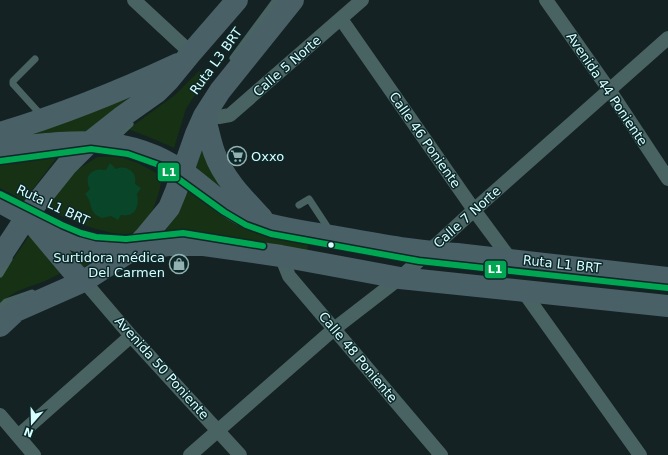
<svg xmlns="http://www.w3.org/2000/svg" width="668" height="455" viewBox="0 0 668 455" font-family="'DejaVu Sans',sans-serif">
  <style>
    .green { fill: #163113 }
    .water { fill: #084529 }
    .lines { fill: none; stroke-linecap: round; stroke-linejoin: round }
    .lane { stroke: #496362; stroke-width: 7 }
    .street { stroke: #496362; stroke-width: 14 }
    .primary { stroke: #496067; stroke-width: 22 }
    .bus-1-casing { stroke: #0e2729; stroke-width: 9 }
    .bus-1 { stroke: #00a651; stroke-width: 6 }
    .bus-dot { fill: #d6ffff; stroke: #0e2729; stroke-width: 1.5 }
    .labels { text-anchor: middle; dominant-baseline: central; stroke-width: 3; stroke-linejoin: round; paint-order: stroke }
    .street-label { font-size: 13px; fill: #d6ffff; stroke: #0e2729 }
    .poi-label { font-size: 13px; fill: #d6ffff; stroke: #0e2729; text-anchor: start }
    .line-badge { stroke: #0e2729; stroke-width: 1.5 }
    .badge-label { font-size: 11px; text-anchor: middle; font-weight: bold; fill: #fff }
  </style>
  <rect width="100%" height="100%" fill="#142223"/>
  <path class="green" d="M 199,71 L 206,77 L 186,109 L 174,148 L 156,140 L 128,129 L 175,95 Z
    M 156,80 L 89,131 L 0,141 Z
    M 198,141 L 244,205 L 189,167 Z
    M 58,156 L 24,201 L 0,188 L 0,162 Z
    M 117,156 L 138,163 L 162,176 C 160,194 151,226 132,233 C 114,239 63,218 47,209 L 52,197 L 77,170 L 97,157 Z
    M 187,187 L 285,239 L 308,245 L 307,253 L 205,233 L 185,231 L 164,233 L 173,219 Z
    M 34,229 L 66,269 C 49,282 34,284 16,292 C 11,295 5,299 0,303 L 0,278 Z
    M 53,236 L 108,252 L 79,270 Z"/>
  <path class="water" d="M 110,163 L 116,169 C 126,164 138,172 135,184 L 141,188 L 137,194 C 140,206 135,218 121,215 L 118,220 L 111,216 L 102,218 C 87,212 94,204 85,194 L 90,189 C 83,176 92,167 106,170 Z"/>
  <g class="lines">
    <path class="lane" d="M 233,58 L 276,0
      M 35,59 L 13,81 L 13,84 L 42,116
      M 113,140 L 130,124
      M 0,161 L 57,153
      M 299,205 L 309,199 L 330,231
      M 163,235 L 183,233 L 198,236
      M 0,274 L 9,259
      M 0,308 L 6,302 L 32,293"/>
    <path class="street" d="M 134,0 L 191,53
      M 546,0 L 610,91 L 668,179
      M 341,19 L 474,210 L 511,260
      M 207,113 L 219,117 L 230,115 L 362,0
      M 281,256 L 289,276 L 441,455
      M 84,281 L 131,336 L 240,455
      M 523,291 L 640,455
      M 0,415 L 34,455
      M 18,436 L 131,336
      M 190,455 L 334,329 L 400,278 L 474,210 L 668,38"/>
    <path class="primary" d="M 204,116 C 208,128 210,141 214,152 C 223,178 244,199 262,218
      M 0,133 C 61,115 120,91 178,64
      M 0,149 C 65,142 124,131 182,171 C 204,186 226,210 251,219 C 278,229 309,232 337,237 C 377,244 417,252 457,254 L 668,278
      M 0,202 L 44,226 L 71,239 L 86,244 L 111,249 L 132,250 L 168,245 L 204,245 L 281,256 L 400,278 L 668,306
      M 34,225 L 76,275 L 84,281
      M 0,257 L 31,210 L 67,165 L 90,142 L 123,116 L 157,92 L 168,81 L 191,53 L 237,0
      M 0,326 L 16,311 L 84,281 L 132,250 L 145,237 L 169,208 L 176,191 L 196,134 L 204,116 L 220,91 L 293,0"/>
    <g class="bus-1-casing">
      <path id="bus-1" d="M 0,161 L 91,149 L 128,154 L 159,165 L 224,212 L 246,225 L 271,234 L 419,261 L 668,288
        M 0,194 L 62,225 L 81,233 L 96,237 L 126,239 L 183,233 L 263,246"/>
    </g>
    <use href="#bus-1" class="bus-1"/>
  </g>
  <defs>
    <g id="supermarket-ring" transform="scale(1)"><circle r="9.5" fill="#0e2729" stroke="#92b2b2" stroke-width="1.5"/><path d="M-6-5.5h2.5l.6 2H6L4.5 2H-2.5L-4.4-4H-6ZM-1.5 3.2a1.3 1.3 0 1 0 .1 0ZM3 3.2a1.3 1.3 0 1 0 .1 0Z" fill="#92b2b2"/></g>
    <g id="shop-ring" transform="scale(1)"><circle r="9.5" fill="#0e2729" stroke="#92b2b2" stroke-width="1.5"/><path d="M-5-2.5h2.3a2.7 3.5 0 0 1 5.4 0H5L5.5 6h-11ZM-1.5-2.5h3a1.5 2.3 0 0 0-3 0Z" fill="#92b2b2"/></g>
  </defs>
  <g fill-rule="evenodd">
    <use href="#supermarket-ring" x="237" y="156"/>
    <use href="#shop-ring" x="179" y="264"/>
  </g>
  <circle class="bus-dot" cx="331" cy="245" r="3.5"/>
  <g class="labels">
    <g class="street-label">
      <text transform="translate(216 61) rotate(-54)">Ruta L3 BRT</text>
      <text transform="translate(287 66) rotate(-41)">Calle 5 Norte</text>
      <text transform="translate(607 89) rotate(56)">Avenida 44 Poniente</text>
      <text transform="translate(425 140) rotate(55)">Calle 46 Poniente</text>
      <text transform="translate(53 205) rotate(25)">Ruta L1 BRT</text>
      <text transform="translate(467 217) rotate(-42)">Calle 7 Norte</text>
      <text transform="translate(562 264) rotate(6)">Ruta L1 BRT</text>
      <text transform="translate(358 357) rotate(50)">Calle 48 Poniente</text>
      <text transform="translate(162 368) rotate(48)">Avenida 50 Poniente</text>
    </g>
    <g class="poi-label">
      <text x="251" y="156">Oxxo</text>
      <text x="165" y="257" text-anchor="end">Surtidora médica<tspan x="165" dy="15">Del Carmen</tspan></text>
    </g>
  </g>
  <g class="line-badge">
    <rect x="157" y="162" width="23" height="20" rx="4" fill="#00a651"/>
    <rect x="484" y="260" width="23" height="19" rx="4" fill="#00a651"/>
  </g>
  <g class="badge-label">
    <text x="169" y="176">L1</text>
    <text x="495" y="273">L1</text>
  </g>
  <g transform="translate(32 423) rotate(200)" stroke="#0e2729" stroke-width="3" paint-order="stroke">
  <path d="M0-3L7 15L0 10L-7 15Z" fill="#d6ffff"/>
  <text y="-6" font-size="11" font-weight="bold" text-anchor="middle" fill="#d6ffff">N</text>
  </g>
</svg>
